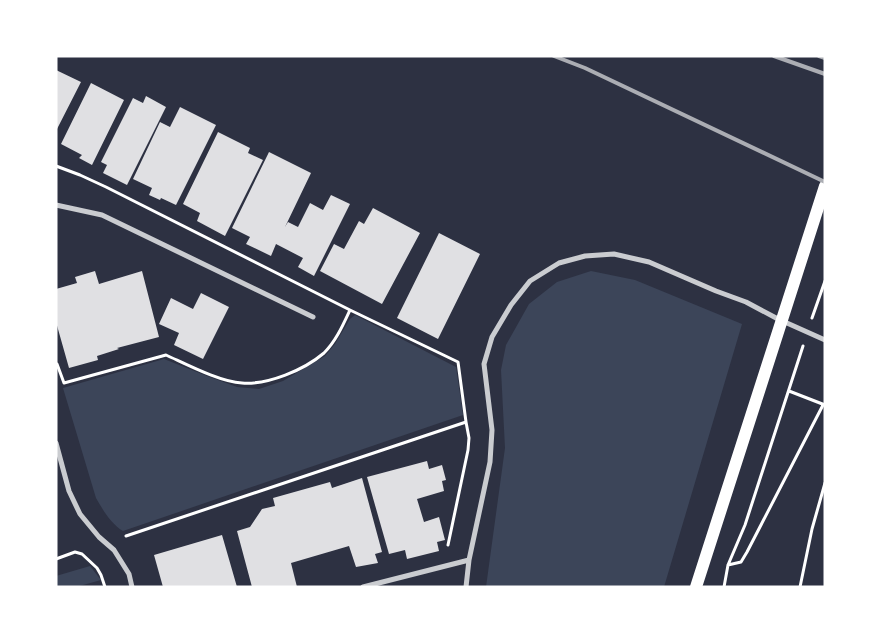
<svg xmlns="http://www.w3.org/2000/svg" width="881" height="643" viewBox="0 0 881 643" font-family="'Varela Round',sans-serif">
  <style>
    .green { fill: #3c4559 }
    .building { fill: #e0e0e3 }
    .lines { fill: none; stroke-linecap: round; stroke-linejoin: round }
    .path { stroke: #fff; stroke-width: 3 }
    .minor { stroke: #caccd0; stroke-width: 5 }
    .primary { stroke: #fff; stroke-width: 12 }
    .rail { stroke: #abadb3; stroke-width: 4 }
  </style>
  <rect width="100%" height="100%" fill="#2d3142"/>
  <path class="green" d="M 591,271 L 635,280 L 742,324 L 664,587 L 486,587 L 505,448 L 501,370 L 506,345 L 529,304 L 557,282 Z
    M 355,315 L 456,367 L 463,415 L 123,531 C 111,524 103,510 96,498 L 63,388 L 164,359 L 207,376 L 237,387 L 259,389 L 283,381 L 325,356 L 335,344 L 350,319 Z
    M 90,566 L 101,580 L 76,587 L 56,587 L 56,576 Z"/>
  <path class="building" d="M 56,70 L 81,82 L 56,131 Z
    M 91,83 L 124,100 L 92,165 L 79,158 L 82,155 L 61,144 Z
    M 146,96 L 166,107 L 127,185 L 103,173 L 107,165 L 101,162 L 133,98 L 143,103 Z
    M 180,107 L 216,125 L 176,205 L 161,198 L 160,200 L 149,195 L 152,188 L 133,179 L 160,122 L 170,127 Z
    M 218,132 L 250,148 L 248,153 L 263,160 L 225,236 L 197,221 L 200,213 L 183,204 Z
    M 269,152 L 311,173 L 285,227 L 288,222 L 298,227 L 310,203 L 323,210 L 331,195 L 350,204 L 314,276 L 298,267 L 303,258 L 276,244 L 271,256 L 246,244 L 250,237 L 232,228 Z
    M 373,208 L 420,233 L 382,304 L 320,271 L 334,244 L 344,249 L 359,221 L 364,224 Z
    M 439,233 L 480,254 L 438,339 L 397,318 Z
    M 95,271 L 99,284 L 142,271 L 159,337 L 117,348 L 119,349 L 97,356 L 98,360 L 69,368 L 56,322 L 56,289 L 77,283 L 75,277 Z
    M 201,293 L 229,307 L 203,359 L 174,345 L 179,333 L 159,324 L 171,298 L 193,309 Z
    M 427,461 L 429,469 L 442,465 L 446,480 L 442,481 L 444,491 L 417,499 L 424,522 L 439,517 L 445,540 L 437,542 L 439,551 L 407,559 L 405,550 L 389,554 L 367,477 Z
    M 362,478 L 382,552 L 375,554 L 378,563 L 356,567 L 349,546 L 291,563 L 297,587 L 252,587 L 237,531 L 250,527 L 262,509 L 275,506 L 273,498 L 330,482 L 332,488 Z
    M 222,535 L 237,587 L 163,587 L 154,555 Z"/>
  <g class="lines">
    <path class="path" d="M 56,166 L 80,175 L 106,187 L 350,310
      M 812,318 L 825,281
      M 57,364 L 64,383 L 166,355 C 186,364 220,382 242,383 C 268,385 304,370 324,353 C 336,341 343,325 350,310 L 458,362 L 466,422 L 126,536
      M 448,545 L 468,450 L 469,438 L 466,422
      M 56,559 L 75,552 L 82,554 L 97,568 L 101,575 L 105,587
      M 728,565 L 741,562 L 747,552 L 823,405 L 825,405 L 789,391
      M 724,587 L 728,565 L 745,525 L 803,346
      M 800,587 L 812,529 L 825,483"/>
    <path class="minor" d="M 56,205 L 102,215 L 313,317
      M 56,443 L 69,491 L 80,514 L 99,537 L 114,550 L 129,574 L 132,587
      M 363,587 L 469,560
      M 466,587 L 469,560 L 490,462 L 492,430 L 484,364 L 492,337 L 511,305 L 530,281 L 559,263 L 585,256 L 614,254 L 649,262 L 716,291 L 746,302 L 778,319 L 825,340"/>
    <path class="primary" d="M 696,587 L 825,186"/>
    <path class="rail" d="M 554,56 L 585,68 L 825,182
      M 774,56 L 825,74
      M 819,56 L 825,58"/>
  </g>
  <rect width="881" height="643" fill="none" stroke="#ffffff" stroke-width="115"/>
</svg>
